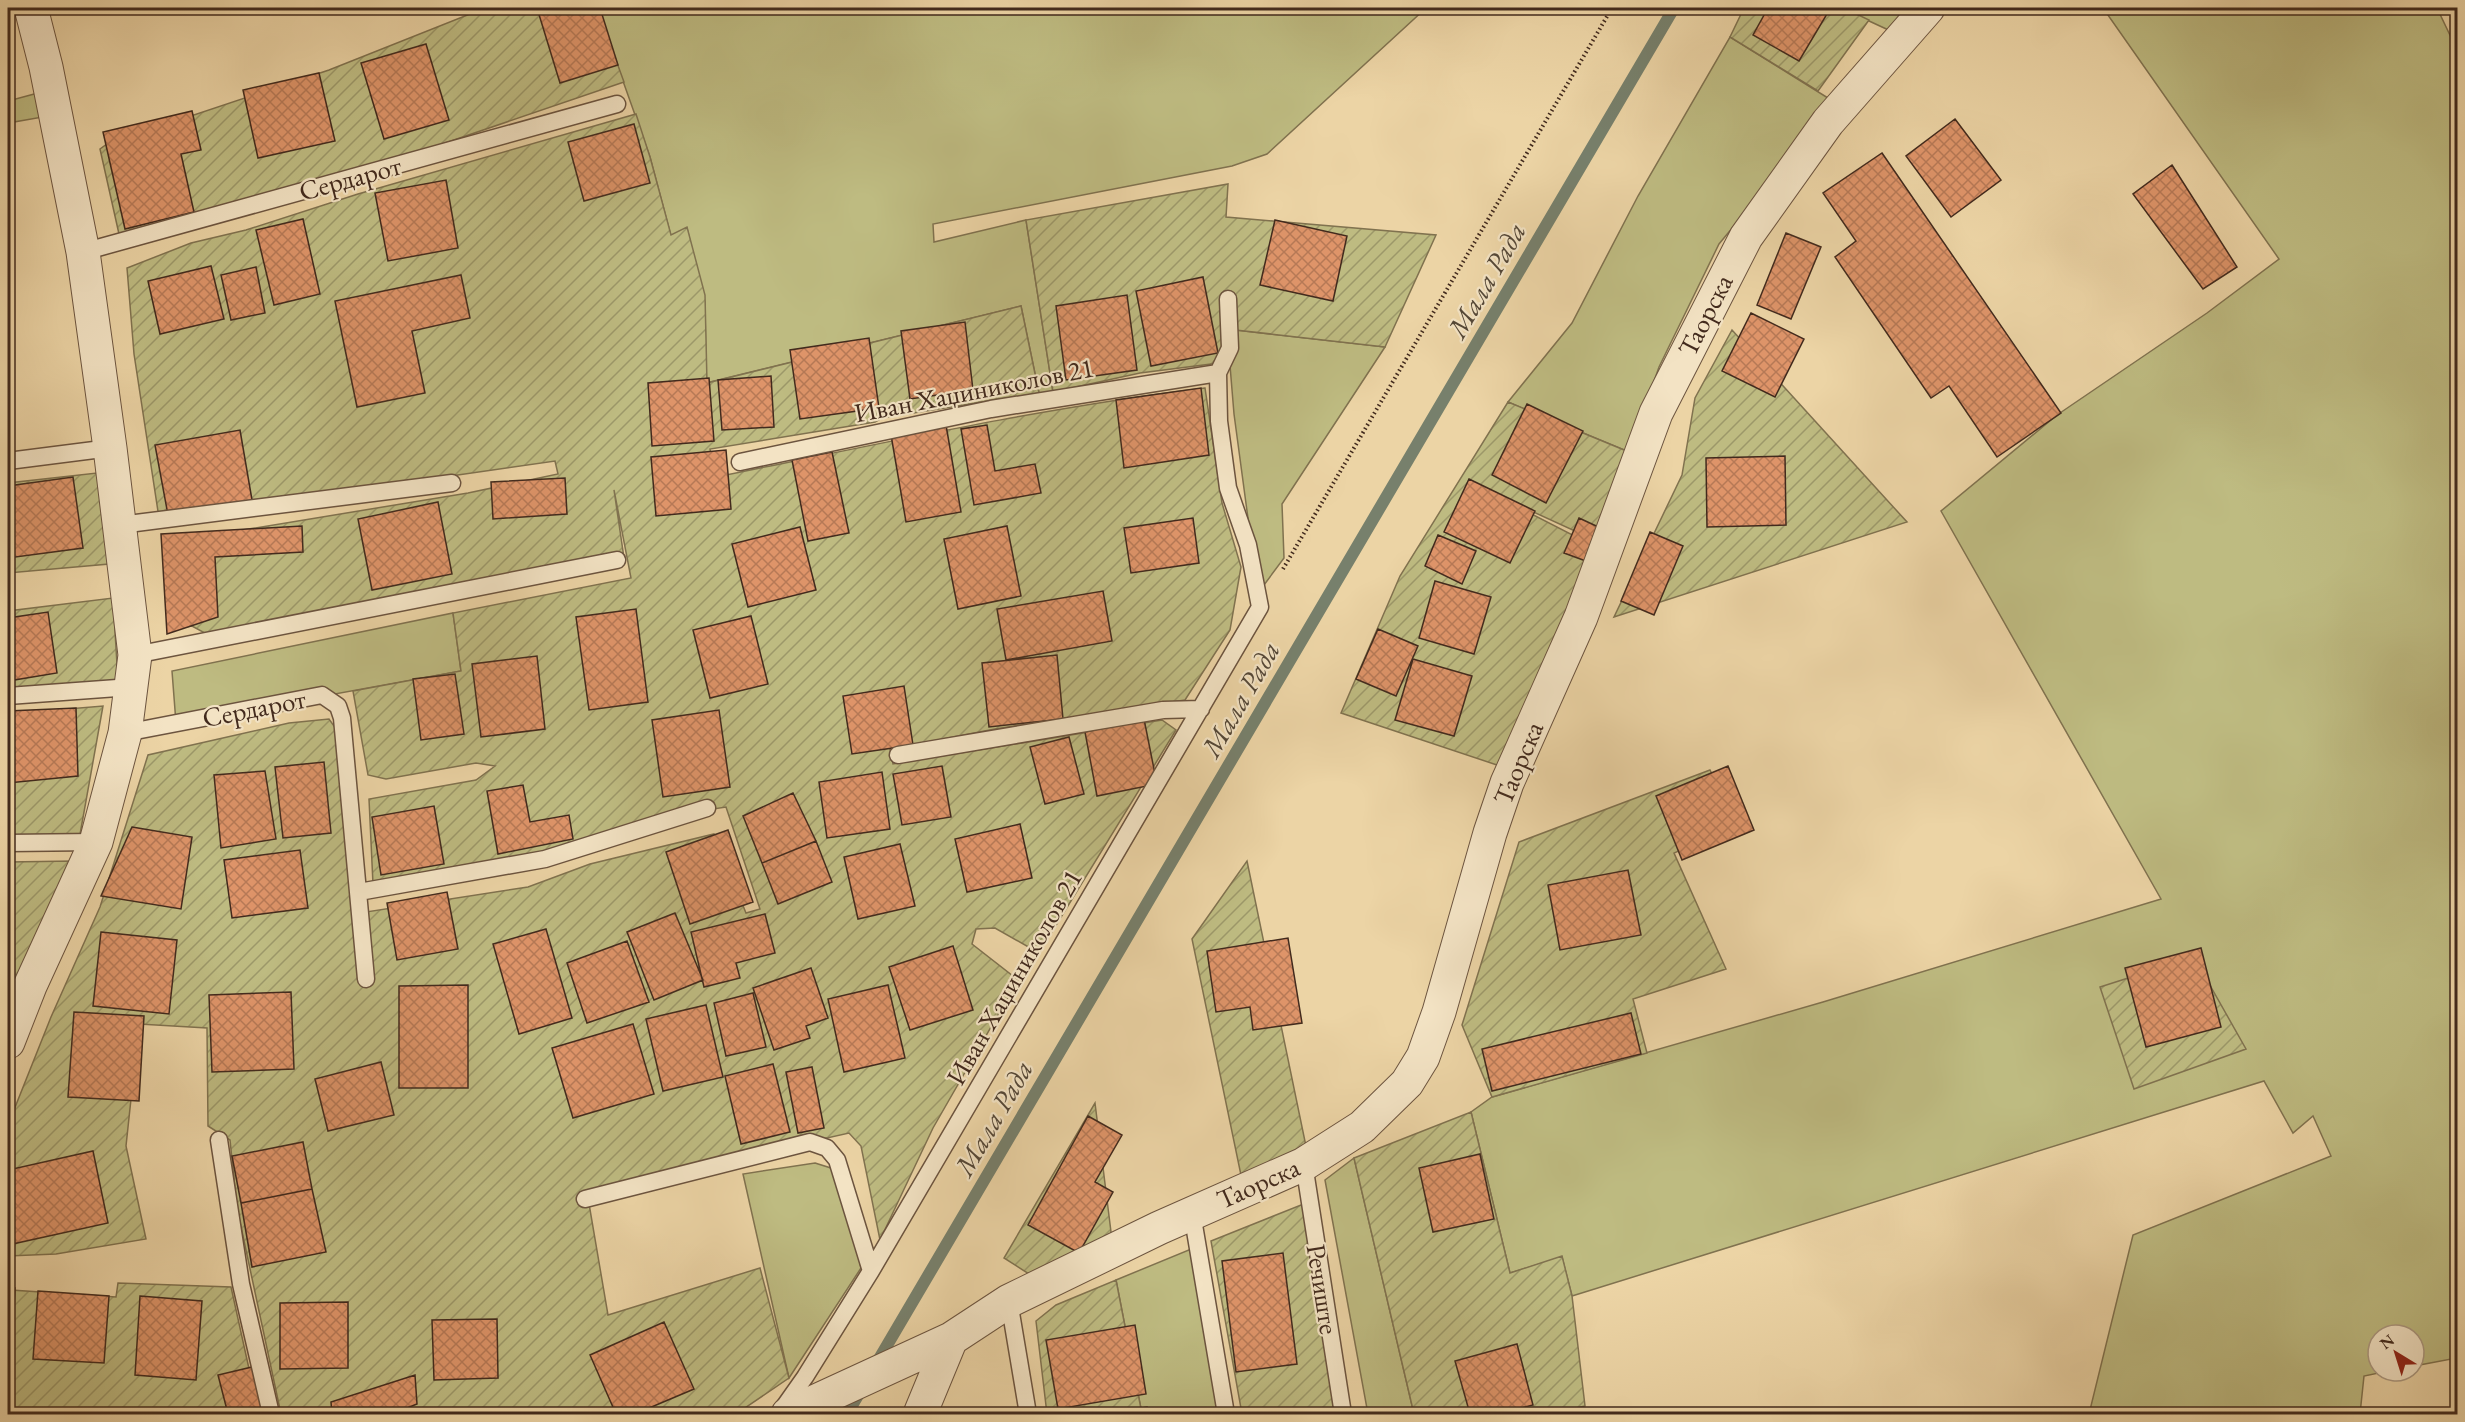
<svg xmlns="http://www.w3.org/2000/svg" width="2465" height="1422" viewBox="0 0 2465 1422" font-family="'EB Garamond',serif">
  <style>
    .grass { fill: #bebb81; stroke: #80724f; stroke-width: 1.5 }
    .garden { fill: url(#garden-furrows); stroke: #80724f; stroke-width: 1.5 }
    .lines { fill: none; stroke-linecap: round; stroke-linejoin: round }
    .stream { stroke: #77806c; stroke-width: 12 }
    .building { fill: url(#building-cross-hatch); stroke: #422a1d; stroke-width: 1.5 }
    .lane-casing { stroke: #6c543f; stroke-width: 19 }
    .street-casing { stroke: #6c543f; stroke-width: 35 }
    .path { stroke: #422a1d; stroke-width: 4; stroke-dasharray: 1.5 3; stroke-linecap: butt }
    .lane { stroke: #f3e3c4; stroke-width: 16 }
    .street { stroke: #f3e3c4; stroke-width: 33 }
    .labels { text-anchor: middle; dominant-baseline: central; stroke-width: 4.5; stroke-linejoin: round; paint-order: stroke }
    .street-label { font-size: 27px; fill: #422a1d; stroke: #f3e3c4 }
    .water-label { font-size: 28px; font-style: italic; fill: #544737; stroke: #f3e3c4 }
  </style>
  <defs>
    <pattern id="garden-furrows" width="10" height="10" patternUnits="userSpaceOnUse" patternTransform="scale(1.5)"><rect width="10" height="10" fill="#bebb81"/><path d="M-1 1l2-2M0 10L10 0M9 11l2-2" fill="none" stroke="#9c9869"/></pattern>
    <pattern id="building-cross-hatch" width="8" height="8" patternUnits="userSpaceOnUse" patternTransform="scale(1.5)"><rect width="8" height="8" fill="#de9469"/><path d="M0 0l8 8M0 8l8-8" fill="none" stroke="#b67956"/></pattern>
  </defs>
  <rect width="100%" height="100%" fill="#ecd4a5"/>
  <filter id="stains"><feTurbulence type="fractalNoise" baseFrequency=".00333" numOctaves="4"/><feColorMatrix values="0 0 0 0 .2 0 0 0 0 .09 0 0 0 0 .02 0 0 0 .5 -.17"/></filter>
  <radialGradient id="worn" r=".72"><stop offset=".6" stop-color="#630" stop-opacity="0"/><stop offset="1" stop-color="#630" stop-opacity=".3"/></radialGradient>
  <path class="grass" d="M 597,8 L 1426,8 L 1267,154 L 1232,166 L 933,224 L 934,242 L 1026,220 L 1053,392 L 1039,393 L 1021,306 L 706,383 L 705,303 L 687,228 L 671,236 L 650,157 Z
    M 1841,8 L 1918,8 L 1895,33 Z
    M 2103,8 L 2437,8 L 2458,52 L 2457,1358 L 2414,1366 L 2414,1335 L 2378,1335 L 2378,1371 L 2388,1371 L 2364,1376 L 2360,1414 L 2089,1414 L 2133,1235 L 2331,1156 L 2313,1116 L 2293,1133 L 2264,1081 L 1572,1296 L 1562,1257 L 1510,1273 L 1471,1112 L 1492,1097 L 1823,1002 L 2161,899 L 1941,511 L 2057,415 L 2207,313 L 2279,259 Z
    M 1730,37 L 1836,103 L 1719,244 L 1659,367 L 1629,452 L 1508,402 L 1572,323 L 1638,196 Z
    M 38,93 L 43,117 L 8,123 L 8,101 Z
    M 1227,329 L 1385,347 L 1282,504 L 1284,558 L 1258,593 L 1234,414 Z
    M 453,613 L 461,671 L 176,723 L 172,671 Z
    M 1354,1158 L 1414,1414 L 1368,1414 L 1325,1180 Z
    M 815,1163 L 834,1169 L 845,1184 L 861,1268 L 789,1378 L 743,1174 Z
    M 1196,1247 L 1221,1414 L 1142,1414 L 1116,1280 Z"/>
  <path class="garden" d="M 485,8 L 597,8 L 624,82 L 363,171 L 121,243 L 100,149 L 107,144 L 329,70 Z
    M 1744,8 L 1844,8 L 1869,20 L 1818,91 L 1730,37 Z
    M 636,114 L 650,157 L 671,235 L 687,227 L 705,295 L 707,383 L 1021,306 L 1039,393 L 882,418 L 875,422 L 710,449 L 716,477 C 879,444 1040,408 1205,388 L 1222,503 L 1241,567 L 1230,630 L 1185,700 L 995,729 L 890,749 L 893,764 L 1162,720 L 1176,730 L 1039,953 L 995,928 L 976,929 L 972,944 L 1018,980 L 933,1128 L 880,1240 L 861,1146 L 849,1133 L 587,1192 L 608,1315 L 760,1268 L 789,1378 L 736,1414 L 281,1414 L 237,1208 L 230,1140 L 208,1126 L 207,1028 L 139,1024 L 126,1146 L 146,1239 L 56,1254 L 8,1256 L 8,1125 L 51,1017 L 100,907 L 148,755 L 289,723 L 329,719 L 339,733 L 360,913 L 528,887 L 590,864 L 714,834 L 746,913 L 760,909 L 726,807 L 647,819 L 594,842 L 373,884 L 369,799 L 476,780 L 495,766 L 476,763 L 386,779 L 368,775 L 353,691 L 461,671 L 453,613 L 631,578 L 614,490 L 624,558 L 214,638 L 192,626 L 171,629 L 164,543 L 468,493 L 558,474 L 555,461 L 159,518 L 134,354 L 127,268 L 191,243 L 246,230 L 358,194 Z
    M 1228,184 L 1226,217 L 1436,235 L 1385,347 L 1227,329 L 1227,362 L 1140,373 L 1053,392 L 1026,220 Z
    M 1732,330 L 1907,522 L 1614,617 L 1682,475 L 1695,398 Z
    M 1508,402 L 1629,452 L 1601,543 L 1479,487 L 1598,548 L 1503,767 L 1341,713 L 1400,576 Z
    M 97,473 L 109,564 L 8,573 L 8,483 Z
    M 113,598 L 118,681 L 8,693 L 8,611 Z
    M 103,706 L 79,840 L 8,841 L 8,714 Z
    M 1710,770 L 1738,824 L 1674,853 L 1726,969 L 1633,999 L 1647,1053 L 1492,1097 L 1462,1025 L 1519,842 Z
    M 74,861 L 8,1031 L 8,862 Z
    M 1247,861 L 1307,1151 L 1242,1180 L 1192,939 Z
    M 2194,957 L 2246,1049 L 2134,1089 L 2100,987 Z
    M 1095,1103 L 1112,1240 L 1029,1274 L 1004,1258 Z
    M 1471,1112 L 1510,1273 L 1562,1256 L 1572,1296 L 1585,1406 L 1551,1414 L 1414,1414 L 1354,1158 Z
    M 1306,1203 L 1341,1414 L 1242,1414 L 1211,1241 Z
    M 8,1275 L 11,1275 L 11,1290 L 116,1297 L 118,1283 L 231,1287 L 259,1414 L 8,1414 Z
    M 1116,1280 L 1142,1414 L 1047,1414 L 1036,1321 L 1056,1305 Z"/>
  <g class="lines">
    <path class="stream" d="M 876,1364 L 1674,8
      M 847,1414 L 863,1387"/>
  </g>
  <path class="building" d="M 537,8 L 600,8 L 618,65 L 560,83 Z
    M 1768,8 L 1827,8 L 1830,9 L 1799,61 L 1753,35 Z
    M 426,44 L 449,120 L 384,139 L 361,63 Z
    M 319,73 L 335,141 L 258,158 L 243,90 Z
    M 192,111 L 201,150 L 181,154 L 194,212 L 125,229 L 103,132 Z
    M 1955,119 L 2001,180 L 1951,217 L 1906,156 Z
    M 634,124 L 650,183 L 584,201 L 568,142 Z
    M 1882,153 L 2061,413 L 1997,457 L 1949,386 L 1931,398 L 1835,257 L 1856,241 L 1823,193 Z
    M 2172,165 L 2237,267 L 2203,289 L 2133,194 Z
    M 446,180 L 458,248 L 388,261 L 375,193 Z
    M 303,219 L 320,294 L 274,305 L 256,230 Z
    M 1275,220 L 1347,236 L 1333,301 L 1260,285 Z
    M 1786,233 L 1821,247 L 1791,319 L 1757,305 Z
    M 211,266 L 224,319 L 160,334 L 148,281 Z
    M 256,267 L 265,313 L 231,320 L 221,275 Z
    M 461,275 L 470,318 L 412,331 L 425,393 L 357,407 L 335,301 Z
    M 1203,277 L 1218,353 L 1151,366 L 1136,291 Z
    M 1127,295 L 1137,370 L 1066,380 L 1056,306 Z
    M 1751,313 L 1804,339 L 1775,397 L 1722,371 Z
    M 965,322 L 973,390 L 910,399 L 901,331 Z
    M 869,338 L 879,408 L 800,419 L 790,350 Z
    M 771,376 L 774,427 L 722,430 L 718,380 Z
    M 709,378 L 714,441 L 652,446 L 648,383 Z
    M 1201,388 L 1209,455 L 1124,468 L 1116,400 Z
    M 1527,404 L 1583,431 L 1546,503 L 1492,475 Z
    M 946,425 L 961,512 L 906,522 L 891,435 Z
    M 987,425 L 995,471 L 1035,464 L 1041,493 L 974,505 L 961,429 Z
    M 240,430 L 252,500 L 168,515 L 155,445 Z
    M 726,450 L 731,509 L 656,516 L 651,457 Z
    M 832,452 L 849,533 L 808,541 L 792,460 Z
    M 1785,456 L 1786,525 L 1707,527 L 1706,458 Z
    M 73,477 L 83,548 L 8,558 L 8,486 Z
    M 565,478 L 567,514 L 493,519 L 491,482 Z
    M 1469,479 L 1535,511 L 1510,563 L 1444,532 Z
    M 438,502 L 452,574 L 372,590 L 358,519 Z
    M 1193,518 L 1199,563 L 1131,573 L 1124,528 Z
    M 1579,518 L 1607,531 L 1594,564 L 1564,553 Z
    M 302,526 L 303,552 L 215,557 L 218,617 L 167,634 L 161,534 Z
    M 1007,526 L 1021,596 L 958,609 L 944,539 Z
    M 800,527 L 816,590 L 748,607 L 732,544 Z
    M 1650,532 L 1683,546 L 1654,615 L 1621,601 Z
    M 1438,535 L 1476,551 L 1462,584 L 1425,566 Z
    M 1435,581 L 1491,597 L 1474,654 L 1419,638 Z
    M 1103,591 L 1112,641 L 1006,660 L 997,609 Z
    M 636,609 L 648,702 L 589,710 L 576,617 Z
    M 48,612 L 57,673 L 8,681 L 8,618 Z
    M 751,616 L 768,684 L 710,698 L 693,630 Z
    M 1378,629 L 1418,646 L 1396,696 L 1356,679 Z
    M 1057,655 L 1063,719 L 989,727 L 982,663 Z
    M 537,656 L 545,729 L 481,737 L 472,664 Z
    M 1413,659 L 1472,676 L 1454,736 L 1395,720 Z
    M 455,674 L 464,734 L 421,740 L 413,679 Z
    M 904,686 L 913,745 L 852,754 L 843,696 Z
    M 76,708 L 78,776 L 8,783 L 8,711 Z
    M 719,710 L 730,787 L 663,797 L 652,720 Z
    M 1144,719 L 1157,784 L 1097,796 L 1085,732 Z
    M 1069,737 L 1084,794 L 1045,804 L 1030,747 Z
    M 324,762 L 331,833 L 283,838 L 275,767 Z
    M 942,766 L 951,817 L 902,825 L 893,774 Z
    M 1728,766 L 1754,830 L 1682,860 L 1656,796 Z
    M 265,771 L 276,839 L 221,848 L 214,775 Z
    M 882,772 L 890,829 L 827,838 L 819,782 Z
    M 523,785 L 530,822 L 569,815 L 573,839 L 498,854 L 487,791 Z
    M 793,793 L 816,841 L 762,863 L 743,816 Z
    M 434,806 L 444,864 L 381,875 L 372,817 Z
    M 1020,824 L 1032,878 L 967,892 L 955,839 Z
    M 132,827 L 192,837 L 181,909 L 101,896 Z
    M 728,830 L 753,902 L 690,924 L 666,852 Z
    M 816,841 L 832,882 L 778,904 L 762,863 Z
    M 900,844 L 915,906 L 858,919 L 844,857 Z
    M 300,850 L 308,908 L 232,918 L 224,860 Z
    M 1628,870 L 1641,935 L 1560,950 L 1548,885 Z
    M 447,892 L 458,949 L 397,960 L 387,903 Z
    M 675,913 L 703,980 L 654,1000 L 627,932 Z
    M 765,914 L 775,953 L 736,963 L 740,978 L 704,987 L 691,932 Z
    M 546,929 L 572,1018 L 519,1034 L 493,944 Z
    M 101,932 L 177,940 L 169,1014 L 93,1006 Z
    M 1288,938 L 1302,1023 L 1253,1030 L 1250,1007 L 1216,1012 L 1207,951 Z
    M 627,941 L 649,1002 L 587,1023 L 567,963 Z
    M 953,946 L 973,1010 L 910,1030 L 889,967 Z
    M 2201,948 L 2221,1027 L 2146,1047 L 2125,968 Z
    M 811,968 L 828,1018 L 806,1026 L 810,1038 L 774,1050 L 753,988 Z
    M 468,985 L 468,1088 L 399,1088 L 399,986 Z
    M 888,985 L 905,1058 L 844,1072 L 828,999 Z
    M 291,992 L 294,1069 L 212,1072 L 209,995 Z
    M 753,993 L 766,1047 L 726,1056 L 714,1003 Z
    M 706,1005 L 723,1077 L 663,1091 L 646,1019 Z
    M 74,1012 L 144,1016 L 139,1101 L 68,1097 Z
    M 1631,1013 L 1641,1054 L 1492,1091 L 1482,1049 Z
    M 633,1024 L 654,1094 L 573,1118 L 552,1048 Z
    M 381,1062 L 394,1115 L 328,1131 L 315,1079 Z
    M 773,1064 L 790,1132 L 741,1144 L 725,1076 Z
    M 812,1067 L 824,1128 L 798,1133 L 786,1072 Z
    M 1088,1116 L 1122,1135 L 1095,1182 L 1113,1192 L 1079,1253 L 1028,1225 Z
    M 303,1142 L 312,1189 L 241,1203 L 232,1156 Z
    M 93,1151 L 108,1223 L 8,1245 L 8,1170 Z
    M 1480,1154 L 1494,1219 L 1433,1232 L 1419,1168 Z
    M 312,1189 L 326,1252 L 252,1267 L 241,1203 Z
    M 1283,1253 L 1297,1364 L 1236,1372 L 1222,1261 Z
    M 8,1288 L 15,1288 L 11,1367 L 8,1367 Z
    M 38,1291 L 109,1296 L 104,1363 L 33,1359 Z
    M 140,1296 L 202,1301 L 196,1380 L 135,1375 Z
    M 348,1302 L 348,1368 L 280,1369 L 280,1303 Z
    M 497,1319 L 498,1378 L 434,1380 L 432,1320 Z
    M 664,1322 L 694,1389 L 635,1414 L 616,1414 L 590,1355 Z
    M 1135,1325 L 1146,1394 L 1058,1409 L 1046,1340 Z
    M 1517,1344 L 1533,1405 L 1498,1414 L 1470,1414 L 1455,1361 Z
    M 252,1367 L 263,1414 L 228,1414 L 218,1375 Z
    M 415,1375 L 417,1404 L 392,1414 L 332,1414 L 331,1402 Z
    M 1147,1407 L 1148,1414 L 1103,1414 Z"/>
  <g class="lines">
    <g class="lane-casing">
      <path id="lane" d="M 83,252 L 617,104
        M 8,461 L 110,448
        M 740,462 L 991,409 L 1218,373
        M 120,525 L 452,483
        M 135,655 L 617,560
        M 8,696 L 131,687
        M 125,733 L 322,695 L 338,706 L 342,718 L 366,979
        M 898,755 L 1163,710 L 1201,709
        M 8,843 L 96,842
        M 359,892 L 545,859 L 707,808
        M 219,1140 L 241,1284 L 271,1414
        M 1304,1164 L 1343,1414
        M 585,1199 L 810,1142 L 827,1148 L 837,1160 L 871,1271
        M 1192,1213 L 1226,1414
        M 1009,1301 L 1028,1414
        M 781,1411 L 805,1377 L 871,1271 L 1260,607 L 1248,545 L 1228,488 L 1219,421 L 1218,373 L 1230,348 L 1228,299"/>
    </g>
    <g class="street-casing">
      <path id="street" d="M 8,1042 L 30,986 L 96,842 L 125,733 L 135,655 L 110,448 L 83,252 L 46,67 L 31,8
        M 788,1414 L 951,1339 L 1009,1301 L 1159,1228 L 1304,1164 L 1362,1127 L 1407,1083 L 1423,1057 L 1439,1012 L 1490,833 L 1507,783 L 1581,617 L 1656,413 L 1746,237 L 1828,122 L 1928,8
        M 920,1414 L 951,1339"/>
    </g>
    <path class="path" d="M 1283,569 L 1612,8"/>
    <use href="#lane" class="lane"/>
    <use href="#street" class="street"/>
  </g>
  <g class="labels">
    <g class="street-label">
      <text transform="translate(350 178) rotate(-15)">Сердарот</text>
      <text transform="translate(1705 315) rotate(-63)">Таорска</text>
      <text transform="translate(974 390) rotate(-11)">Иван Хаџиниколов 21</text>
      <text transform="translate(254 708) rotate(-11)">Сердарот</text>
      <text transform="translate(1518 763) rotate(-67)">Таорска</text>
      <text transform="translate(1014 977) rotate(-60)">Иван Хаџиниколов 21</text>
      <text transform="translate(1258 1183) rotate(-24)">Таорска</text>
      <text transform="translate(1323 1289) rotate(81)">Речиште</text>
    </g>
    <g class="water-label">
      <text transform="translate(1486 280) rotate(-60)">Мала Рада</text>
      <text transform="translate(1240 699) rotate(-60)">Мала Рада</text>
      <text transform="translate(993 1118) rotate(-60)">Мала Рада</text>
    </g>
  </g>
  <rect width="2465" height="1422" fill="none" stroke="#ecd4a5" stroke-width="30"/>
  <rect x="9" y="9" width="2447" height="1404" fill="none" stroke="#422a1d" stroke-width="3"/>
  <rect x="15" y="15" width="2435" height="1392" fill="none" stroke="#422a1d" stroke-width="1.5"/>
  <g transform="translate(2396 1353) rotate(322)"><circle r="28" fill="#f3e3c4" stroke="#ac9981" stroke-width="1.5"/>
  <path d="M0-4.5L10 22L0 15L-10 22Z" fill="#8f2418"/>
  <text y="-9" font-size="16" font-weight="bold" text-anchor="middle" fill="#422a1d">N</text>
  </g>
  <rect width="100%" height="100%" filter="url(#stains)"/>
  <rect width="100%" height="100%" fill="url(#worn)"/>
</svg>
